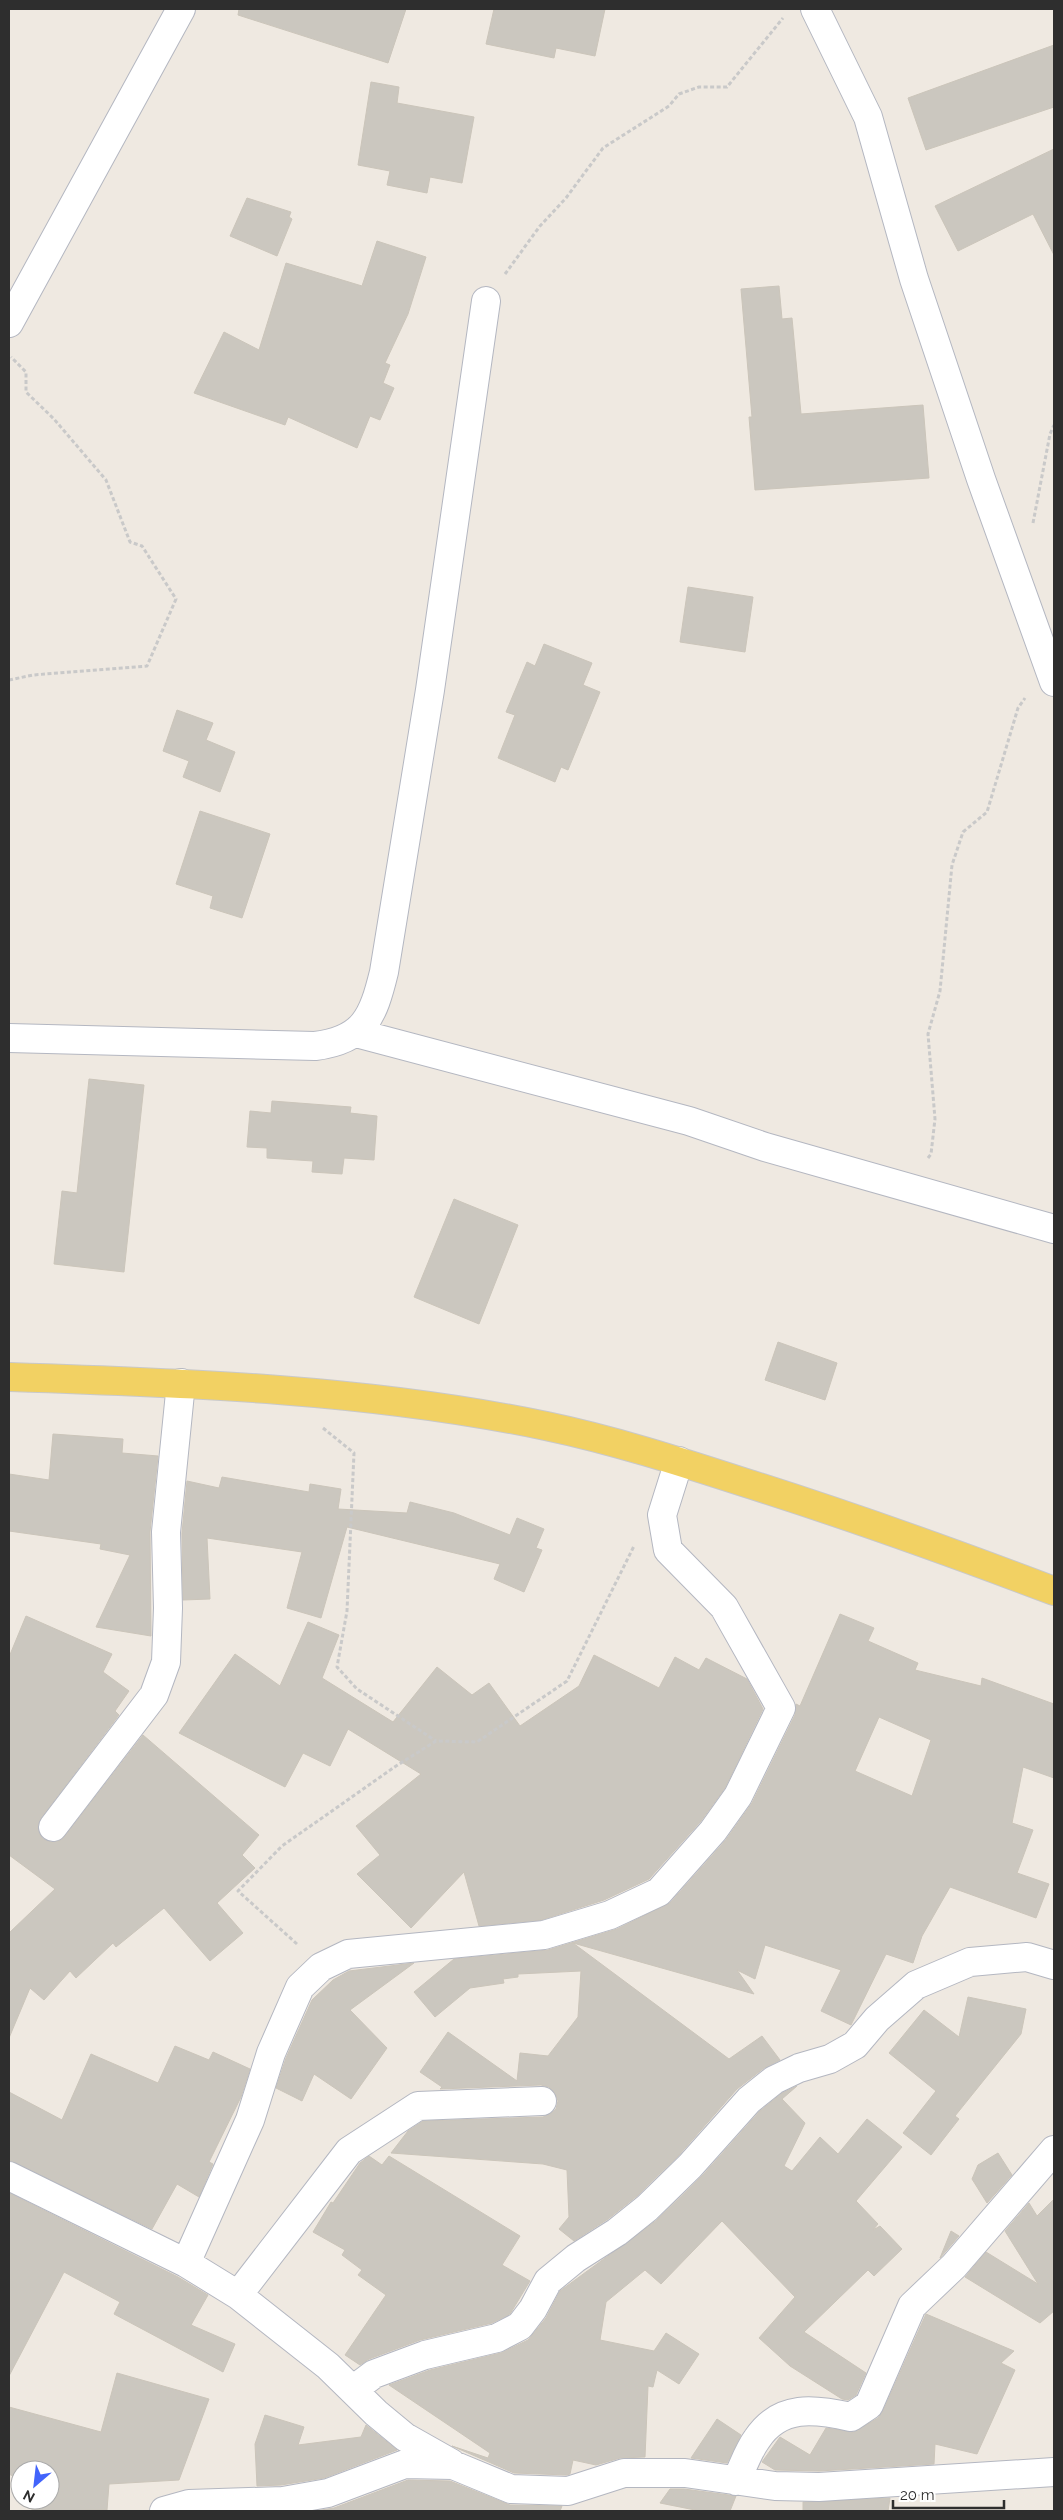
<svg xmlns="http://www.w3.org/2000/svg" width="1063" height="2520" viewBox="0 0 1063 2520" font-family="Raleway,sans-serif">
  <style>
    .building { fill: #cbc7bf; stroke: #cbc5ba; fill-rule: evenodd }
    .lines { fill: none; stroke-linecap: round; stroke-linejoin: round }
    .minor-casing { stroke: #b4b7c1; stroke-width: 30 }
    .major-casing { stroke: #c9c9c9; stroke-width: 30 }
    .path { stroke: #c9c9c9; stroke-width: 3; stroke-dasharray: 4 2.5; stroke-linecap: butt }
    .minor { stroke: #fff; stroke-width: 28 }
    .major { stroke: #f2d163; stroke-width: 28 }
  </style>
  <rect width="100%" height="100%" fill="#efe9e1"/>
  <path class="building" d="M 239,9 L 406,9 L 388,63 L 238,15 Z
    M 494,9 L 605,9 L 595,56 L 556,48 L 554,58 L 486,44 Z
    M 1054,45 L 1054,107 L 926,150 L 908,98 Z
    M 371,82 L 399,87 L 397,103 L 474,117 L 462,183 L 430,177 L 427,193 L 387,185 L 390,171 L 358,165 Z
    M 1054,149 L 1054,255 L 1033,214 L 958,251 L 935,206 Z
    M 247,198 L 291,212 L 289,217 L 292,219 L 277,256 L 230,236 Z
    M 377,241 L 426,257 L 408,314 L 385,363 L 390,365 L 383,383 L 394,388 L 380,420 L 370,416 L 357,448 L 288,417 L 285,425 L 194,393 L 224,332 L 259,350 L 286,263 L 362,286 Z
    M 779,286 L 782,319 L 792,318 L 801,414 L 923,405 L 929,478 L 755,490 L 749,417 L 752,417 L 741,289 Z
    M 688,587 L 753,597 L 745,652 L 680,642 Z
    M 544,644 L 592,663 L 583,685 L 600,692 L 568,770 L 561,767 L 555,782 L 498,758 L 515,715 L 506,712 L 527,662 L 535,666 Z
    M 177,710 L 213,723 L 206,740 L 235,752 L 220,792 L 183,777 L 189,761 L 163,751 Z
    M 200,811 L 270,834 L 242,918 L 210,908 L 213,896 L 176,884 Z
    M 89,1079 L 144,1085 L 124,1272 L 54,1264 L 62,1191 L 77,1193 Z
    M 272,1101 L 351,1107 L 350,1113 L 377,1116 L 374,1160 L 344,1158 L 342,1174 L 312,1172 L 313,1161 L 267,1158 L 267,1148 L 247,1147 L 250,1111 L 271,1113 Z
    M 454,1199 L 518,1225 L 479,1324 L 414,1297 Z
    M 778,1342 L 837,1363 L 825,1400 L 765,1380 Z
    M 53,1434 L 123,1439 L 122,1453 L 158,1456 L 150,1532 L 151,1636 L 96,1627 L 130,1555 L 100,1549 L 101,1544 L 9,1531 L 9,1474 L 49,1480 Z
    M 222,1477 L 309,1492 L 310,1484 L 341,1489 L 338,1509 L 407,1513 L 410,1502 L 454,1513 L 510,1535 L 517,1518 L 544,1529 L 536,1548 L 542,1550 L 524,1592 L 494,1579 L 500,1564 L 347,1527 L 321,1618 L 287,1608 L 302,1552 L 207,1538 L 210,1599 L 183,1600 L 182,1533 L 187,1481 L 219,1488 Z
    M 840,1614 L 874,1628 L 868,1641 L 918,1663 L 915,1670 L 981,1686 L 982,1678 L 1054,1704 L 1054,1778 L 1023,1767 L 1012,1823 L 1033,1830 L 1017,1873 L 1049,1884 L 1036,1918 L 950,1887 L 922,1936 L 913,1963 L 886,1954 L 851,2025 L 821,2011 L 841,1970 L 765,1945 L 755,1979 L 737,1970 L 754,1994 L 573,1943 L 729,2059 L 762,2036 L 780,2060 L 764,2068 L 737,2089 L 679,2155 L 637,2196 L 608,2219 L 574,2241 L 559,2229 L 569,2217 L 567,2170 L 543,2164 L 391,2153 L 408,2131 L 423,2121 L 543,2117 L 550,2114 L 556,2109 L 558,2101 L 555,2093 L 549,2087 L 541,2085 L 440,2089 L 442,2087 L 420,2072 L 448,2032 L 517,2081 L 520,2053 L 548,2056 L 578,2017 L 581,1971 L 518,1974 L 518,1977 L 503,1979 L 504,1983 L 470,1988 L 435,2017 L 414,1992 L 454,1959 L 548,1950 L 617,1929 L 670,1903 L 725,1841 L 752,1803 L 795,1715 L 796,1704 L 800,1706 ZM 879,1717 L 931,1740 L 912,1796 L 855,1771 Z
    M 26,1616 L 112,1654 L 103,1672 L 129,1691 L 115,1711 L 119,1715 L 41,1818 L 38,1825 L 39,1833 L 43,1839 L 51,1842 L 59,1841 L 65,1836 L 143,1735 L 259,1835 L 242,1855 L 255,1868 L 217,1903 L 243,1933 L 210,1961 L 164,1908 L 116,1947 L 113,1943 L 76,1978 L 70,1971 L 44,2000 L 30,1988 L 9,2038 L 9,1933 L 55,1889 L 9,1855 L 9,1657 Z
    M 308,1622 L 339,1635 L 322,1678 L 393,1722 L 437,1667 L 472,1695 L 489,1683 L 520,1726 L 579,1686 L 594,1655 L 659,1688 L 675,1657 L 699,1670 L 706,1658 L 747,1679 L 763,1709 L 725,1788 L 701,1821 L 649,1879 L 604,1900 L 541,1920 L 479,1926 L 464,1872 L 411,1928 L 357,1874 L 380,1855 L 356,1826 L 421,1774 L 348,1729 L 330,1766 L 303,1753 L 285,1787 L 179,1733 L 235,1654 L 280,1686 Z
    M 414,1963 L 350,2010 L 387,2048 L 351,2099 L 314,2074 L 302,2101 L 276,2088 L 286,2058 L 312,2000 L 333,1980 L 349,1971 Z
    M 968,1997 L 1026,2009 L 1021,2034 L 955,2116 L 959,2119 L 931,2155 L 903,2133 L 936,2091 L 889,2053 L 924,2010 L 959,2037 Z
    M 175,2046 L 209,2060 L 213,2052 L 250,2069 L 241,2097 L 209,2162 L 213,2164 L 199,2197 L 177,2184 L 152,2229 L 9,2160 L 9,2092 L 62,2120 L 91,2054 L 158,2083 Z
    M 797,2086 L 782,2099 L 805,2123 L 784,2166 L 792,2171 L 820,2137 L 838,2154 L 867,2119 L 902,2147 L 856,2201 L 878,2224 L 873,2230 L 880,2226 L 902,2249 L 874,2276 L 868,2270 L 804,2332 L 866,2373 L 856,2395 L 848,2400 L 842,2399 L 790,2366 L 759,2338 L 795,2297 L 722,2221 L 661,2284 L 645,2270 L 606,2302 L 600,2340 L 654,2351 L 666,2333 L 699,2354 L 679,2384 L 657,2370 L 653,2387 L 648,2386 L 645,2457 L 620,2458 L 596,2465 L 573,2460 L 570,2474 L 566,2475 L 514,2473 L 452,2446 L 488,2458 L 490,2453 L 389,2385 L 430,2370 L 501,2353 L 528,2340 L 546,2318 L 560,2291 L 657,2220 L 702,2176 L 760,2111 L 782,2093 Z
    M 998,2153 L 1012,2175 L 987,2203 L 972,2179 L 978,2165 Z
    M 369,2156 L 382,2165 L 389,2156 L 520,2236 L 502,2265 L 530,2281 L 510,2314 L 492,2323 L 420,2340 L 369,2359 L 360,2365 L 345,2355 L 386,2295 L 358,2275 L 362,2270 L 342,2255 L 345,2250 L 313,2232 L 331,2202 L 333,2203 L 360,2163 Z
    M 9,2193 L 178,2277 L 208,2295 L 191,2325 L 235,2344 L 223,2372 L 114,2314 L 120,2302 L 64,2272 L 9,2376 Z
    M 1054,2199 L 1054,2311 L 1040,2323 L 965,2277 L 986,2252 L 1038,2284 L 1005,2231 L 1029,2203 L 1037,2216 Z
    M 951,2231 L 959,2236 L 940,2258 Z
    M 926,2314 L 1014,2351 L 1001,2363 L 1015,2370 L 977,2454 L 935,2444 L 934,2464 L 819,2471 L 775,2470 L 762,2462 L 780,2437 L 810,2455 L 826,2428 L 854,2432 L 878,2418 L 883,2411 Z
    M 117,2373 L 209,2399 L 179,2480 L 109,2484 L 107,2510 L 32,2511 L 32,2500 L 50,2500 L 50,2470 L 20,2470 L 20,2480 L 9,2474 L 9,2407 L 101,2432 Z
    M 265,2415 L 304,2427 L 298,2445 L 361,2437 L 366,2425 L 397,2450 L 324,2478 L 281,2485 L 257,2486 L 255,2444 Z
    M 717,2419 L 741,2435 L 727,2463 L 691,2458 Z
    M 408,2480 L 450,2481 L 510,2505 L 562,2506 L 560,2511 L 315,2511 L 334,2508 Z
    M 670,2489 L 684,2489 L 736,2496 L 730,2511 L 700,2511 L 660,2503 Z
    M 890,2498 L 888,2511 L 803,2511 L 803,2502 Z"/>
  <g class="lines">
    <g class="minor-casing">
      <path id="minor" d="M 815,9 L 868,117 L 914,279 L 981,479 L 1054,682
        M 9,323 L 181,9
        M 356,1033 L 689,1121 L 765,1147 L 1054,1229
        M 9,1038 L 315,1046 C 364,1040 373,1017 384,972 L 430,690 L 486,301
        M 53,1827 L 154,1695 L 166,1662 L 168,1608 L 166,1532 L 181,1383
        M 9,2176 L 186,2263 L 238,2295 L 328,2366 L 376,2413 L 405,2437 L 451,2463
        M 186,2263 L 250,2120 L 271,2053 L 300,1987 L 321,1967 L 348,1954 L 544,1935 L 610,1915 L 659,1892 L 713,1831 L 738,1796 L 781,1708 L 724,1607 L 668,1550 L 662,1515 L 679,1461
        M 238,2295 L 349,2151 L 418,2106 L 542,2101
        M 354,2389 L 374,2374 L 425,2355 L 497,2338 L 520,2326 L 533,2309 L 548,2281 L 576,2258 L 617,2232 L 647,2208 L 690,2166 L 749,2100 L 774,2080 L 799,2068 L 830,2059 L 855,2045 L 877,2019 L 916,1985 L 970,1962 L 1027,1957 L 1054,1965
        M 736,2481 C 743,2467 748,2451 757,2439 C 780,2404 815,2409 851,2417 L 869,2405 L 912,2306 L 954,2266 L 1054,2150
        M 164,2511 L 189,2504 L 283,2501 L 328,2493 L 405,2464 L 453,2465 L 511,2489 L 568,2491 L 624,2473 L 685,2473 L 775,2486 L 819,2487 L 1054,2472"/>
    </g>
    <g class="major-casing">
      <path id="major" d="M 9,1377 C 188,1383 369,1389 546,1426 C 613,1440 678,1461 743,1482 C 848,1515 951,1552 1054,1591"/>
    </g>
    <path class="path" d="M 505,274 L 540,226 L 566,198 L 603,148 L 669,106 L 679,94 L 699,87 L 727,87 L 783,18
      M 1033,523 L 1050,434 L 1054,425
      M 9,680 L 33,675 L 147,666 L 176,599 L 142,546 L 130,542 L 106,480 L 54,419 L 26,392 L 26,372 L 11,357
      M 928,1158 L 931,1154 L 935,1119 L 928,1034 L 940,991 L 952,865 L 963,832 L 987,812 L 1018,708 L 1025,698
      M 323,1428 L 354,1453 L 347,1611 L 337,1667 L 357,1689 L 436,1741
      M 297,1944 L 238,1891 L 282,1846 L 396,1766 L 436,1741 L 477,1742 L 567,1681 L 634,1546"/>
    <use href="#minor" class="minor"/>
    <use href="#major" class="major"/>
  </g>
  <rect width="1063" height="2520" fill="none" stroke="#2e2e2e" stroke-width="20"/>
  <g transform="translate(35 2485) rotate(208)"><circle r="24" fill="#ffffff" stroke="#ababab"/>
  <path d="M0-4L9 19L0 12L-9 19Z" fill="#4264fb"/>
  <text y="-8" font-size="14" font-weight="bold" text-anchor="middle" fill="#2e2e2e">N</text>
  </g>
  <path d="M893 2500v8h111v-8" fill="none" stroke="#2e2e2e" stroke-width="2.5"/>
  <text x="900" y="2500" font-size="15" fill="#2e2e2e" stroke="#ffffff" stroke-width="4" paint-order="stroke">20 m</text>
</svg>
